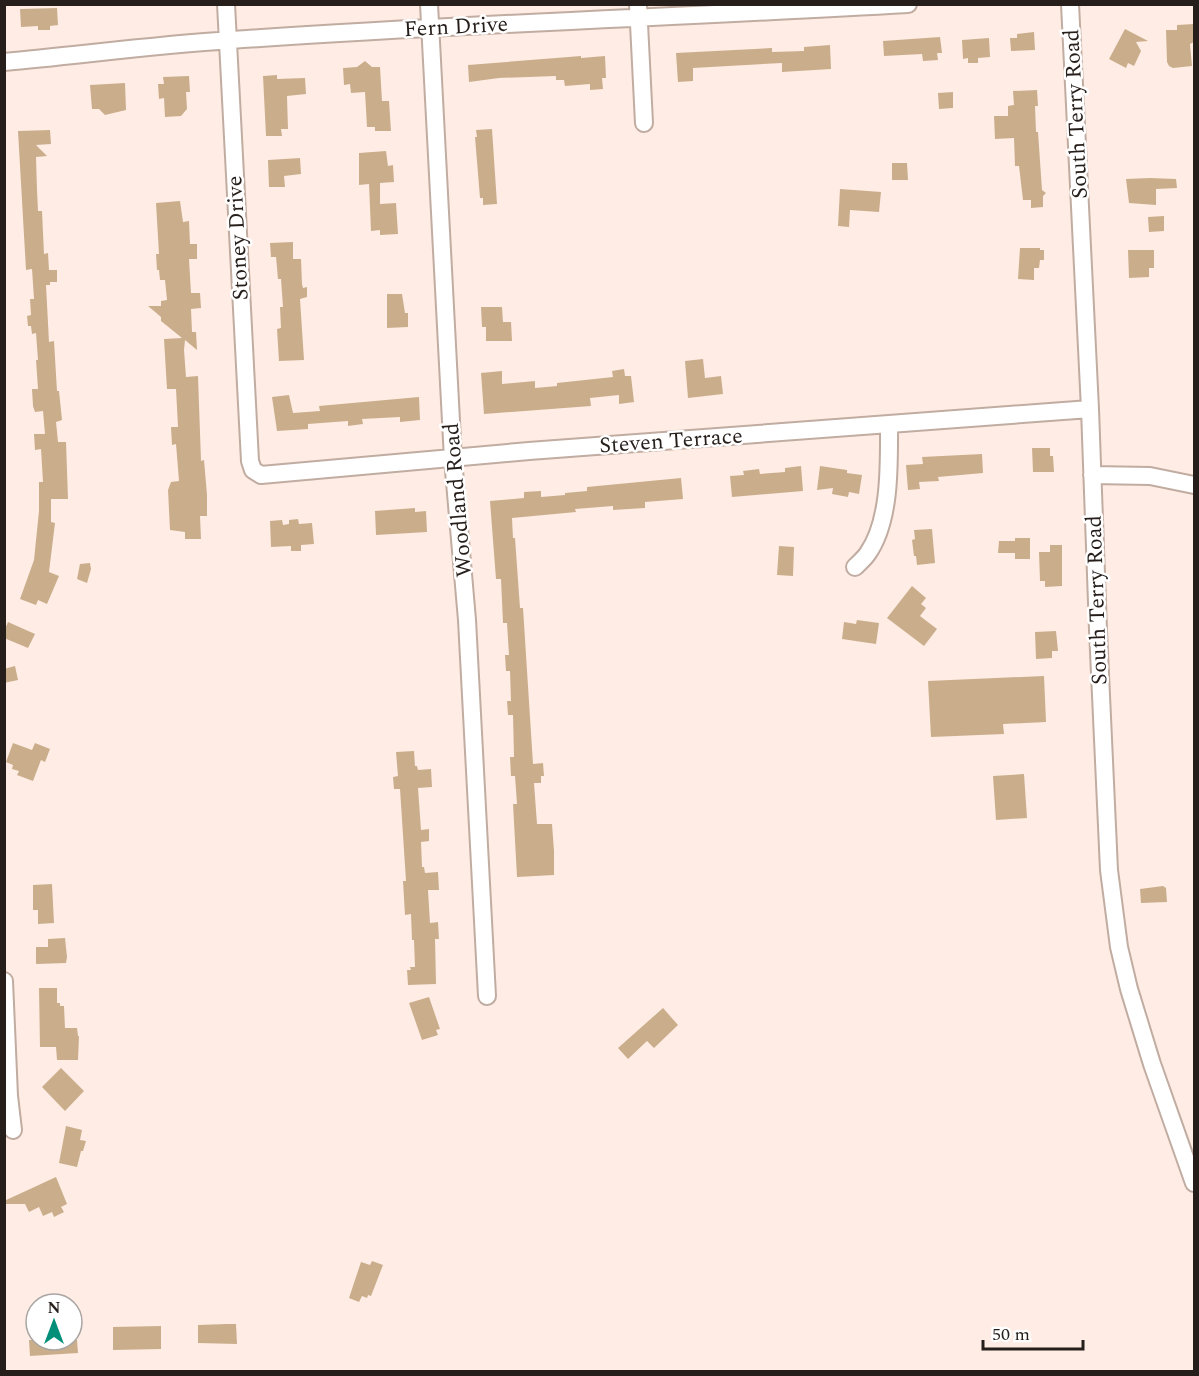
<svg xmlns="http://www.w3.org/2000/svg" width="1199" height="1376" viewBox="0 0 1199 1376" font-family="Spectral,serif">
  <style>
    .building { fill: #caae8c }
    .lines { fill: none; stroke-linecap: round; stroke-linejoin: round }
    .minor-casing { stroke: #c1aca1; stroke-width: 20 }
    .minor { stroke: #fff; stroke-width: 16 }
    .labels { text-anchor: middle; dominant-baseline: central; stroke-width: 5; stroke-linejoin: round; paint-order: stroke }
    .street-label { font-size: 22px; fill: #261e1a; stroke: #fff }
  </style>
  <rect width="100%" height="100%" fill="#ffece4"/>
  <path class="building" d="M 57,8 L 58,25 L 50,26 L 50,30 L 38,30 L 38,26 L 21,27 L 20,9 Z
    M 1194,24 L 1194,42 L 1190,44 L 1192,66 L 1173,68 L 1169,66 L 1167,62 L 1166,30 L 1177,30 L 1177,25 Z
    M 1125,29 L 1148,41 L 1136,42 L 1141,51 L 1134,66 L 1128,63 L 1126,68 L 1109,59 Z
    M 1034,32 L 1035,50 L 1011,51 L 1010,38 L 1017,38 L 1017,34 Z
    M 940,37 L 942,53 L 937,53 L 938,60 L 923,61 L 922,54 L 884,56 L 883,41 Z
    M 989,38 L 990,57 L 978,58 L 978,63 L 968,63 L 968,58 L 963,59 L 962,40 Z
    M 830,45 L 831,69 L 782,72 L 782,63 L 693,68 L 693,81 L 678,82 L 676,53 L 772,48 L 772,52 L 804,51 L 804,47 Z
    M 581,56 L 581,58 L 605,56 L 606,78 L 602,78 L 603,89 L 590,90 L 590,84 L 565,86 L 564,80 L 556,80 L 556,76 L 499,78 L 469,82 L 468,65 Z
    M 365,61 L 372,67 L 380,67 L 382,101 L 389,101 L 391,131 L 375,131 L 375,127 L 367,127 L 365,92 L 351,93 L 350,84 L 344,85 L 343,68 L 357,67 Z
    M 277,75 L 277,79 L 305,78 L 306,94 L 287,96 L 288,129 L 281,129 L 282,136 L 266,136 L 263,76 Z
    M 189,76 L 190,92 L 186,92 L 187,109 L 181,116 L 165,117 L 164,98 L 159,99 L 158,84 L 164,84 L 163,77 Z
    M 125,83 L 126,110 L 105,115 L 99,109 L 92,109 L 90,85 Z
    M 1037,90 L 1038,106 L 1035,106 L 1036,132 L 1038,132 L 1042,190 L 1046,193 L 1043,196 L 1043,207 L 1031,208 L 1031,200 L 1023,200 L 1019,166 L 1015,166 L 1014,138 L 995,139 L 994,116 L 1008,116 L 1008,106 L 1014,105 L 1013,91 Z
    M 953,92 L 953,108 L 939,109 L 938,93 Z
    M 492,129 L 497,204 L 483,205 L 483,198 L 480,198 L 475,137 L 477,137 L 476,130 Z
    M 50,130 L 51,144 L 36,145 L 47,156 L 36,157 L 37,190 L 38,211 L 42,211 L 44,254 L 48,253 L 49,270 L 57,270 L 57,282 L 50,282 L 50,285 L 46,285 L 49,342 L 54,341 L 57,391 L 59,391 L 62,420 L 56,422 L 58,442 L 66,442 L 68,499 L 51,499 L 51,522 L 55,523 L 49,572 L 59,576 L 47,604 L 38,600 L 36,605 L 20,599 L 34,560 L 39,511 L 39,482 L 43,482 L 41,449 L 35,450 L 34,434 L 45,434 L 43,411 L 35,412 L 33,406 L 32,389 L 38,389 L 36,360 L 38,360 L 36,333 L 32,334 L 31,326 L 28,326 L 27,316 L 31,315 L 30,299 L 34,299 L 32,269 L 26,270 L 18,131 Z
    M 386,151 L 388,166 L 393,165 L 394,182 L 380,183 L 380,204 L 396,203 L 398,234 L 380,235 L 380,230 L 371,231 L 369,184 L 359,185 L 359,153 Z
    M 300,158 L 301,174 L 284,176 L 285,187 L 269,187 L 268,160 Z
    M 892,163 L 907,163 L 908,180 L 892,180 Z
    M 1150,178 L 1176,179 L 1177,188 L 1156,189 L 1156,205 L 1129,203 L 1126,179 Z
    M 840,189 L 881,192 L 879,212 L 850,210 L 849,227 L 838,226 Z
    M 180,201 L 183,222 L 189,221 L 190,244 L 197,244 L 197,259 L 189,259 L 191,293 L 200,293 L 201,308 L 191,309 L 192,332 L 196,332 L 197,350 L 185,340 L 184,350 L 186,377 L 198,376 L 201,461 L 204,460 L 207,495 L 207,516 L 200,516 L 201,539 L 185,539 L 185,532 L 170,530 L 168,490 L 171,482 L 179,481 L 176,444 L 172,445 L 171,427 L 178,427 L 176,389 L 167,389 L 164,339 L 182,338 L 161,321 L 161,317 L 148,306 L 161,306 L 161,301 L 167,300 L 165,280 L 160,280 L 159,270 L 157,270 L 156,254 L 159,254 L 156,203 Z
    M 1164,216 L 1164,231 L 1149,232 L 1148,217 Z
    M 293,242 L 293,259 L 301,259 L 302,284 L 303,288 L 307,287 L 307,297 L 300,299 L 304,360 L 279,361 L 277,329 L 281,328 L 280,307 L 283,307 L 281,279 L 278,279 L 276,257 L 271,257 L 270,243 Z
    M 1020,248 L 1040,248 L 1040,250 L 1044,250 L 1044,260 L 1040,260 L 1039,268 L 1034,268 L 1034,280 L 1018,279 Z
    M 1128,250 L 1154,250 L 1154,268 L 1149,268 L 1149,277 L 1129,278 Z
    M 387,294 L 402,294 L 405,313 L 408,313 L 408,327 L 387,328 Z
    M 481,307 L 502,307 L 503,322 L 511,322 L 512,341 L 486,341 L 486,327 L 482,327 Z
    M 703,359 L 705,378 L 721,376 L 723,394 L 688,398 L 685,361 Z
    M 624,369 L 625,376 L 631,376 L 634,402 L 619,404 L 619,395 L 590,398 L 591,406 L 484,414 L 481,373 L 502,371 L 502,384 L 535,381 L 535,388 L 557,386 L 557,383 L 613,377 L 612,371 Z
    M 289,395 L 293,413 L 320,411 L 319,406 L 419,397 L 420,420 L 400,422 L 400,417 L 362,419 L 363,424 L 348,426 L 348,421 L 308,424 L 308,429 L 277,431 L 272,397 Z
    M 1032,448 L 1050,448 L 1050,456 L 1053,456 L 1054,472 L 1033,472 Z
    M 982,454 L 983,473 L 938,477 L 939,481 L 919,482 L 920,489 L 908,490 L 906,465 L 923,464 L 922,457 Z
    M 801,466 L 803,491 L 732,497 L 730,476 L 744,475 L 743,471 L 759,469 L 760,474 L 785,472 L 785,468 Z
    M 820,466 L 847,470 L 847,473 L 862,475 L 859,494 L 849,492 L 848,497 L 832,494 L 833,488 L 817,490 Z
    M 681,478 L 683,499 L 645,502 L 645,508 L 613,510 L 613,506 L 575,509 L 576,512 L 512,518 L 513,538 L 515,538 L 520,608 L 523,608 L 533,764 L 543,763 L 544,776 L 541,776 L 541,783 L 534,783 L 537,824 L 552,824 L 554,851 L 554,875 L 517,877 L 513,804 L 517,804 L 515,776 L 511,776 L 510,757 L 514,757 L 513,715 L 508,715 L 507,701 L 511,701 L 510,671 L 506,671 L 505,655 L 509,655 L 507,623 L 503,623 L 501,579 L 496,579 L 490,501 L 524,498 L 524,492 L 541,491 L 541,497 L 565,495 L 565,493 L 587,491 L 587,487 Z
    M 415,508 L 415,512 L 426,511 L 427,532 L 376,535 L 375,511 Z
    M 298,519 L 299,524 L 312,523 L 314,544 L 301,545 L 301,551 L 291,551 L 291,546 L 271,547 L 270,521 L 282,520 L 283,525 L 289,524 L 289,520 Z
    M 932,529 L 935,563 L 917,565 L 916,556 L 914,556 L 912,540 L 915,539 L 914,530 Z
    M 1015,538 L 1030,538 L 1030,559 L 1015,559 L 1015,553 L 998,553 L 999,541 L 1015,541 Z
    M 1050,545 L 1062,545 L 1062,586 L 1045,587 L 1045,581 L 1040,581 L 1039,552 L 1050,552 Z
    M 779,546 L 794,547 L 793,576 L 777,575 Z
    M 90,563 L 91,569 L 87,583 L 77,579 L 80,564 Z
    M 912,586 L 926,598 L 921,604 L 926,608 L 920,616 L 937,629 L 924,646 L 887,618 Z
    M 857,620 L 879,623 L 876,644 L 842,639 L 844,622 L 856,624 Z
    M 8,622 L 35,634 L 28,648 L 4,638 L 4,631 Z
    M 1056,631 L 1058,651 L 1052,651 L 1052,658 L 1036,659 L 1035,632 Z
    M 15,666 L 18,680 L 4,683 L 4,669 Z
    M 1044,676 L 1046,722 L 1003,724 L 1004,734 L 931,737 L 928,681 Z
    M 13,743 L 32,750 L 35,743 L 50,749 L 45,762 L 41,760 L 33,781 L 17,775 L 19,771 L 12,769 L 13,765 L 6,762 Z
    M 414,751 L 415,766 L 417,766 L 418,770 L 431,769 L 432,787 L 418,788 L 421,830 L 429,829 L 429,841 L 421,842 L 422,867 L 424,867 L 425,873 L 438,872 L 439,890 L 428,890 L 430,923 L 438,922 L 439,939 L 435,939 L 436,984 L 408,985 L 407,970 L 411,970 L 410,967 L 415,967 L 414,940 L 412,940 L 411,914 L 405,915 L 403,881 L 406,881 L 400,789 L 394,789 L 393,777 L 398,776 L 396,752 Z
    M 1024,774 L 1027,818 L 996,820 L 993,776 Z
    M 52,884 L 54,923 L 38,924 L 38,910 L 33,910 L 33,885 Z
    M 1163,886 L 1166,888 L 1167,902 L 1141,903 L 1140,889 Z
    M 65,938 L 67,957 L 66,963 L 36,964 L 36,947 L 48,947 L 48,939 Z
    M 39,988 L 57,988 L 57,1003 L 60,1003 L 60,1006 L 64,1006 L 65,1028 L 77,1028 L 78,1036 L 79,1036 L 78,1060 L 57,1060 L 56,1047 L 40,1047 Z
    M 429,997 L 440,1029 L 436,1030 L 438,1035 L 422,1040 L 409,1003 Z
    M 663,1008 L 678,1025 L 654,1048 L 647,1041 L 628,1059 L 618,1048 Z
    M 61,1068 L 84,1091 L 65,1111 L 42,1087 Z
    M 66,1126 L 82,1130 L 80,1140 L 86,1141 L 83,1151 L 81,1151 L 77,1167 L 59,1163 Z
    M 56,1177 L 67,1204 L 61,1207 L 64,1212 L 54,1217 L 52,1212 L 43,1216 L 39,1207 L 29,1212 L 25,1204 L 4,1204 L 4,1201 Z
    M 372,1261 L 383,1265 L 371,1296 L 368,1295 L 367,1298 L 362,1296 L 359,1302 L 349,1298 L 361,1262 L 370,1265 Z
    M 226,1324 L 236,1324 L 237,1344 L 198,1343 L 198,1325 Z
    M 161,1326 L 161,1349 L 113,1350 L 113,1327 Z
    M 29,1340 L 77,1340 L 78,1353 L 30,1356 Z"/>
  <g class="lines">
    <g class="minor-casing">
      <path id="minor" d="M 226,4 L 250,461 L 253,470 L 261,475 L 529,451 L 1090,409
        M 429,4 L 453,459 L 467,620 L 487,996
        M 638,4 L 644,123
        M 1070,4 L 1090,409 L 1098,630 L 1109,870 L 1119,947 L 1129,989 L 1152,1064 L 1194,1183
        M 4,62 C 80,55 155,45 231,40 C 456,24 682,17 908,4
        M 1092,475 L 1150,476 L 1194,485
        M 855,567 C 859,563 865,558 868,553 C 891,520 889,463 889,424
        M 4,981 L 9,1096 L 13,1130"/>
    </g>
    <use href="#minor" class="minor"/>
  </g>
  <g class="labels">
    <g class="street-label">
      <text transform="translate(456 27) rotate(-3)">Fern Drive</text>
      <text transform="translate(1076 114) rotate(-93)">South Terry Road</text>
      <text transform="translate(238 238) rotate(-93)">Stoney Drive</text>
      <text transform="translate(671 441) rotate(-4)">Steven Terrace</text>
      <text transform="translate(458 500) rotate(-95)">Woodland Road</text>
      <text transform="translate(1097 600) rotate(-92)">South Terry Road</text>
    </g>
  </g>
  <rect width="1199" height="1376" fill="none" stroke="#261e1a" stroke-width="12"/>
  <g transform="translate(54 1322)"><circle r="28" fill="#ffffff" stroke="#a8a5a3" stroke-width="1.5"/>
  <path d="M0-4.5L10 22L0 15L-10 22Z" fill="#028f79"/>
  <text y="-9" font-size="16" font-weight="bold" text-anchor="middle" fill="#261e1a">N</text>
  </g>
  <path d="M983 1340v9h100v-9" fill="none" stroke="#261e1a" stroke-width="3"/>
  <text x="992" y="1340" font-size="18" fill="#261e1a" stroke="#ffffff" stroke-width="4.5" paint-order="stroke">50 m</text>
</svg>
